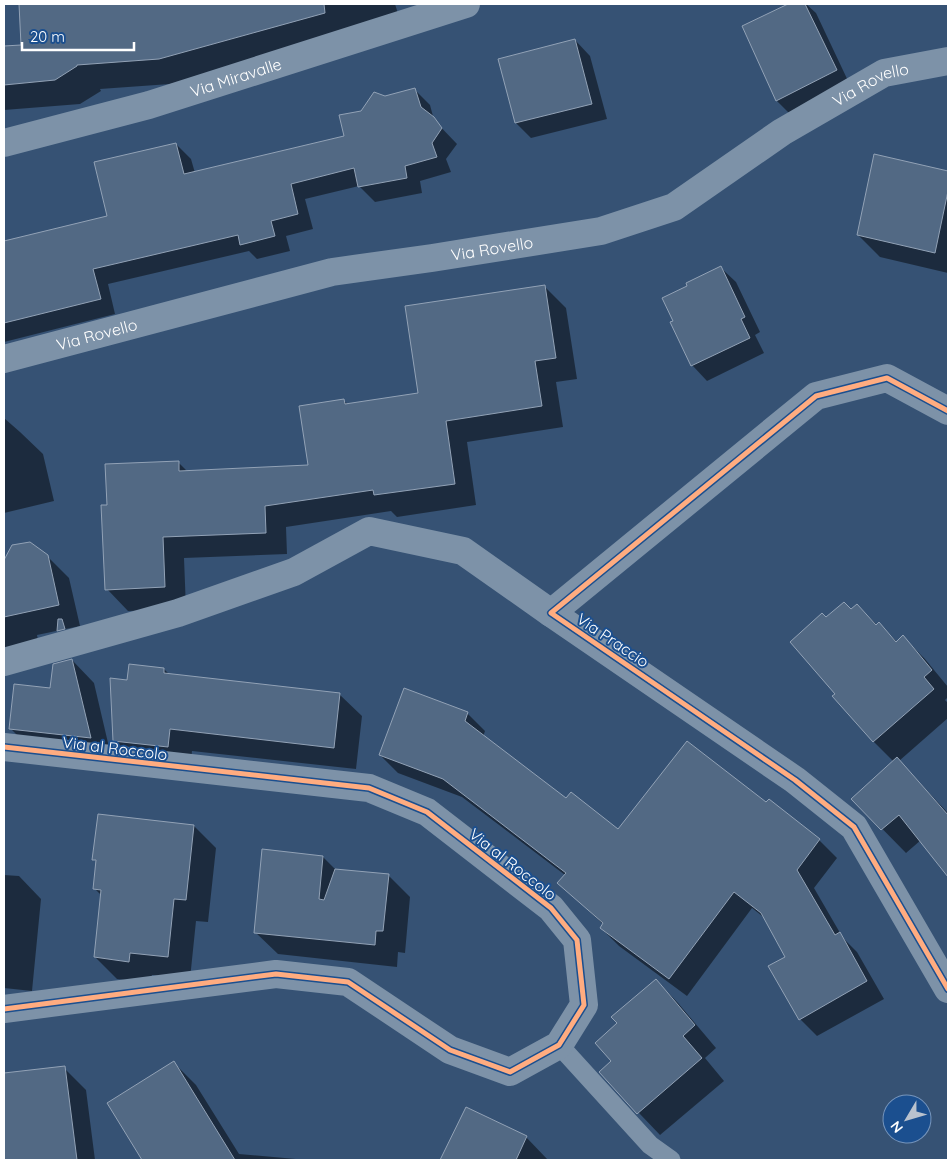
<svg xmlns="http://www.w3.org/2000/svg" width="952" height="1164" viewBox="0 0 952 1164" font-family="Quicksand,sans-serif">
  <style>
    .shadow { fill: #0007 }
    .building { fill: #526984; stroke: #92a2b6 }
    .lines { fill: none; stroke-linecap: round; stroke-linejoin: round }
    .service { stroke: #7d92a8; stroke-width: 19 }
    .minor { stroke: #7d92a8; stroke-width: 28 }
    .cycleway-casing { stroke: #1b4f8f; stroke-width: 8 }
    .cycleway { stroke: #ffac80; stroke-width: 5 }
    .labels { text-anchor: middle; dominant-baseline: central; stroke-width: 4; stroke-linejoin: round; paint-order: stroke }
    .street-label { font-size: 16px; fill: #fff; stroke: #1b4f8f }
  </style>
  <rect width="100%" height="100%" fill="#365274"/>
  <path class="shadow" d="M 20,4 L 395,4 L 401,23 L 184,83 L 100,89 L 101,91 L 80,104 L 4,110 L 4,47 L 22,46 Z
    M 791,4 L 806,4 L 816,13 L 850,85 L 791,115 L 777,101 L 744,27 Z
    M 575,40 L 590,56 L 607,119 L 531,138 L 516,123 Z
    M 414,89 L 430,105 L 434,120 L 457,144 L 446,159 L 451,172 L 420,181 L 422,193 L 375,202 L 359,186 L 305,199 L 313,229 L 286,236 L 290,251 L 257,259 L 249,251 L 108,284 L 115,314 L 4,342 L 4,243 L 108,217 L 176,144 L 191,159 L 195,173 L 346,137 L 362,112 L 385,98 Z
    M 875,156 L 948,172 L 948,273 L 880,257 L 858,235 Z
    M 720,267 L 736,282 L 760,332 L 755,335 L 764,353 L 707,381 L 692,365 L 675,321 Z
    M 544,286 L 566,308 L 577,379 L 556,382 L 563,427 L 467,442 L 476,505 L 397,517 L 391,511 L 286,527 L 287,554 L 184,558 L 186,609 L 128,611 L 107,589 L 108,506 L 178,462 L 188,472 L 309,466 L 344,401 L 348,404 L 420,394 Z
    M 4,418 L 20,432 L 43,454 L 54,501 L 4,513 Z
    M 13,547 L 47,556 L 69,578 L 80,626 L 37,635 L 39,646 L 4,653 L 4,562 Z
    M 857,605 L 877,625 L 879,623 L 897,642 L 903,637 L 925,659 L 948,687 L 948,697 L 945,700 L 948,703 L 948,718 L 899,761 L 948,813 L 948,875 L 921,840 L 906,853 L 853,799 L 894,762 L 874,742 L 834,696 L 837,694 L 826,619 L 851,610 Z
    M 72,660 L 94,683 L 112,760 L 33,751 L 10,728 L 52,690 Z
    M 164,669 L 170,675 L 339,694 L 362,716 L 356,769 L 192,751 L 190,769 L 136,762 L 114,740 L 128,681 Z
    M 467,713 L 485,731 L 483,737 L 567,800 L 618,831 L 766,804 L 819,840 L 837,858 L 814,888 L 843,938 L 857,952 L 884,999 L 817,1036 L 800,1019 L 787,957 L 766,919 L 752,908 L 687,996 L 619,946 L 601,928 L 604,925 L 559,883 L 565,875 L 462,797 L 398,773 L 380,755 Z
    M 99,815 L 194,826 L 216,848 L 208,922 L 196,921 L 190,979 L 152,975 L 151,983 L 117,979 L 95,957 L 102,896 L 94,888 L 97,863 L 94,859 Z
    M 323,857 L 336,870 L 388,875 L 410,897 L 405,953 L 398,952 L 397,967 L 278,954 L 255,932 Z
    M 4,875 L 19,876 L 41,899 L 32,991 L 4,988 Z
    M 656,980 L 678,1003 L 716,1048 L 705,1058 L 724,1081 L 660,1135 L 600,1072 L 613,1061 L 619,1024 Z
    M 174,1063 L 196,1085 L 239,1154 L 307,1160 L 144,1160 L 109,1104 Z
    M 64,1068 L 86,1090 L 95,1160 L 4,1160 L 4,1075 Z
    M 466,1109 L 526,1137 L 548,1160 L 441,1160 Z"/>
  <path class="building" d="M 19,4 L 324,4 L 325,13 L 159,59 L 77,65 L 77,66 L 55,80 L 4,85 L 4,46 L 21,45 Z
    M 788,4 L 805,4 L 837,70 L 776,101 L 742,26 Z
    M 575,39 L 592,104 L 515,123 L 498,59 Z
    M 415,88 L 421,107 L 434,117 L 442,128 L 432,143 L 437,157 L 405,166 L 407,178 L 358,187 L 354,168 L 291,184 L 298,214 L 271,221 L 275,236 L 240,245 L 238,235 L 93,269 L 101,299 L 4,323 L 4,241 L 107,216 L 94,162 L 176,143 L 184,174 L 344,136 L 339,115 L 361,111 L 374,92 L 385,96 Z
    M 874,154 L 948,171 L 948,191 L 935,253 L 857,235 Z
    M 721,266 L 745,317 L 741,319 L 750,338 L 691,366 L 670,322 L 673,321 L 662,298 L 687,286 L 686,283 Z
    M 545,285 L 556,358 L 535,361 L 542,406 L 446,421 L 455,484 L 374,495 L 373,490 L 265,506 L 266,533 L 163,537 L 165,587 L 105,590 L 101,505 L 107,505 L 105,464 L 179,461 L 179,471 L 308,465 L 299,406 L 344,399 L 345,404 L 418,393 L 405,306 Z
    M 30,542 L 48,555 L 59,605 L 4,617 L 4,560 L 12,545 Z
    M 844,602 L 851,609 L 857,604 L 876,625 L 879,622 L 896,642 L 903,635 L 932,670 L 924,677 L 934,689 L 873,742 L 832,696 L 835,694 L 790,642 L 822,613 L 826,617 Z
    M 58,619 L 62,619 L 65,629 L 57,631 Z
    M 72,659 L 91,738 L 9,729 L 14,684 L 50,688 L 53,664 Z
    M 129,664 L 164,668 L 164,673 L 340,693 L 334,748 L 170,729 L 168,747 L 113,741 L 110,678 L 127,680 Z
    M 404,688 L 468,712 L 465,721 L 566,798 L 571,792 L 618,829 L 687,741 L 766,802 L 769,799 L 820,839 L 797,870 L 835,935 L 840,932 L 867,981 L 799,1020 L 768,966 L 785,957 L 761,913 L 734,892 L 669,979 L 600,928 L 603,923 L 557,883 L 566,873 L 443,779 L 379,755 Z
    M 897,757 L 948,815 L 948,877 L 899,815 L 881,830 L 851,799 Z
    M 98,814 L 194,825 L 186,900 L 174,899 L 168,957 L 130,953 L 129,962 L 94,957 L 101,890 L 93,889 L 96,860 L 92,860 Z
    M 262,849 L 323,856 L 319,899 L 324,900 L 335,869 L 389,874 L 383,931 L 376,931 L 375,945 L 254,933 Z
    M 656,979 L 695,1025 L 683,1036 L 702,1058 L 637,1114 L 599,1072 L 611,1061 L 595,1043 L 617,1023 L 611,1017 Z
    M 174,1061 L 235,1160 L 142,1160 L 107,1103 Z
    M 65,1066 L 77,1160 L 4,1160 L 4,1073 Z
    M 466,1107 L 527,1136 L 516,1160 L 440,1160 Z"/>
  <g class="lines">
    <path class="service" d="M 559,1045 L 650,1145 L 671,1160"/>
    <g class="minor">
      <path id="s1" d="M 4,143 L 149,105 L 466,4"/>
      <path id="s2" d="M 4,359 L 332,272 L 432,258 L 601,231 L 674,207 L 782,132 L 884,73 L 948,61"/>
      <path d="M 948,411 L 887,378 L 816,396 L 551,613 L 795,780 L 854,827 L 948,989"/>
      <path d="M 4,662 L 178,613 L 294,572 L 369,531 L 463,551 L 551,613"/>
      <path d="M 4,747 L 369,788 L 427,812 L 551,908 L 577,940 L 584,1005 L 559,1045 L 510,1072 L 450,1050 L 348,982 L 276,974 L 4,1009"/>
    </g>
    <g class="cycleway-casing">
      <path id="cycleway" d="M 948,411 L 887,378 L 816,396 L 551,613 L 795,780 L 854,827 L 948,989
        M 4,747 L 369,788 L 427,812 L 551,908 L 577,940 L 584,1005 L 559,1045 L 510,1072 L 450,1050 L 348,982 L 276,974 L 4,1009"/>
    </g>
    <use href="#cycleway" class="cycleway"/>
  </g>
  <g class="labels">
    <g class="street-label">
      <text stroke="none"><textPath href="#s1" startOffset="241">Via Miravalle</textPath></text>
      <text stroke="none"><textPath href="#s2" startOffset="921">Via Rovello</textPath></text>
      <text stroke="none"><textPath href="#s2" startOffset="501">Via Rovello</textPath></text>
      <text stroke="none"><textPath href="#s2" startOffset="96">Via Rovello</textPath></text>
      <text transform="translate(613 640) rotate(34)">Via Praccio</text>
      <text transform="translate(115 748) rotate(7)">Via al Roccolo</text>
      <text transform="translate(513 864) rotate(38)">Via al Roccolo</text>
    </g>
  </g>
  <rect width="952" height="1164" fill="none" stroke="#ffffff" stroke-width="10"/>
  <g transform="translate(907 1119) rotate(232)"><circle r="24" fill="#1b4f8f" stroke="#7695bc"/>
  <path d="M0-4L9 19L0 12L-9 19Z" fill="#b9c2ce"/>
  <text y="-8" font-size="14" font-weight="bold" text-anchor="middle" fill="#ffffff">N</text>
  </g>
  <path d="M22 42v8h112v-8" fill="none" stroke="#ffffff" stroke-width="2.5"/>
  <text x="30" y="42" font-size="15" fill="#ffffff" stroke="#1b4f8f" stroke-width="4" paint-order="stroke">20 m</text>
</svg>
